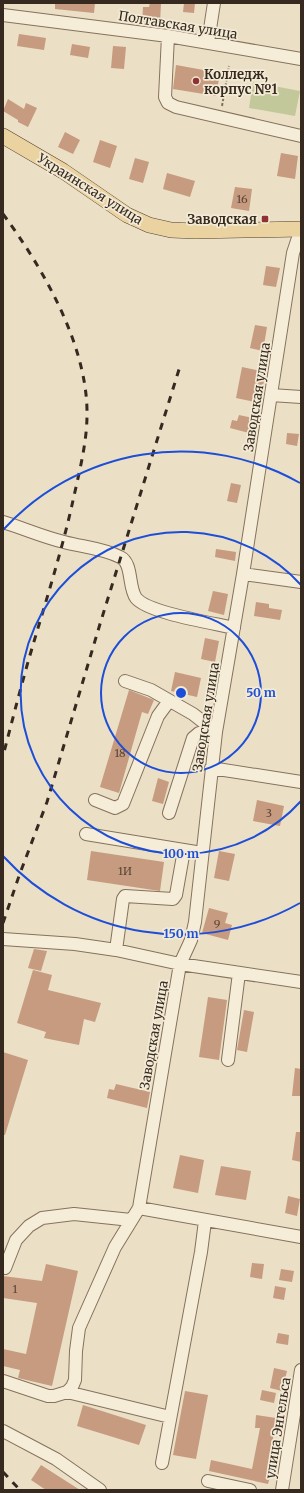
<svg xmlns="http://www.w3.org/2000/svg" width="304" height="1493" viewBox="0 0 304 1493" font-family="Merriweather,serif">
  <style>
    .green { fill: #c3c89b }
    .building { fill: #c69b7f }
    .lines { fill: none; stroke-linecap: round; stroke-linejoin: round }
    .minor-casing { stroke: #85725d; stroke-width: 14 }
    .major-casing { stroke: #534031; stroke-width: 16 }
    .path { stroke: #85725d; stroke-width: 2; stroke-dasharray: 3 2; stroke-linecap: butt }
    .minor { stroke: #f6edd9; stroke-width: 12 }
    .major { stroke: #ebd3a1; stroke-width: 15 }
    .rail { stroke: #362a20; stroke-width: 3; stroke-dasharray: 7 7; stroke-linecap: butt }
    .ring { fill: none; stroke: #1d4ed8; stroke-width: 2 }
    .poi-dot { fill: #8f3234; stroke: #f3ead5; stroke-width: 1.5 }
    .labels { text-anchor: middle; dominant-baseline: central; stroke-width: 3.5; stroke-linejoin: round; paint-order: stroke }
    .number-label { font-size: 11px; fill: #5a4638 }
    .street-label { font-size: 13px; fill: #362a20; stroke: #f3ead5 }
    .poi-label { font-size: 13px; font-weight: bold; fill: #362a20; stroke: #f3ead5; text-anchor: start }
    .centre { fill: #1d4ed8; stroke: #f3ead5; stroke-width: 2 }
    .ring-label { font-size: 12px; text-anchor: middle; font-weight: bold; fill: #1d4ed8; stroke: #f3ead5; stroke-width: 3.5; stroke-linejoin: round; paint-order: stroke }
  </style>
  <rect width="100%" height="100%" fill="#ebdfc6"/>
  <path class="green" d="M 253,82 L 300,91 L 295,116 L 249,108 Z"/>
  <path class="building" d="M 55,3 L 95,3 L 94,13 L 55,9 Z
    M 150,3 L 161,3 L 160,24 L 142,23 L 143,7 L 149,7 Z
    M 184,3 L 195,3 L 194,13 L 183,12 Z
    M 19,34 L 46,38 L 44,50 L 17,46 Z
    M 72,44 L 90,47 L 88,58 L 70,55 Z
    M 113,46 L 126,47 L 124,69 L 111,68 Z
    M 176,65 L 220,73 L 216,96 L 173,89 Z
    M 8,99 L 24,109 L 26,103 L 37,108 L 28,127 L 18,122 L 18,120 L 3,111 Z
    M 65,132 L 80,140 L 73,154 L 58,147 Z
    M 100,140 L 117,146 L 110,168 L 93,162 Z
    M 281,153 L 298,156 L 295,179 L 277,176 Z
    M 135,158 L 149,162 L 143,183 L 129,179 Z
    M 167,173 L 195,181 L 190,197 L 163,189 Z
    M 235,187 L 252,189 L 249,211 L 231,208 Z
    M 266,266 L 280,268 L 276,287 L 263,285 Z
    M 255,325 L 267,327 L 263,351 L 250,348 Z
    M 242,367 L 266,372 L 261,395 L 257,394 L 255,402 L 236,398 Z
    M 239,415 L 253,418 L 249,433 L 230,428 L 232,420 L 237,421 Z
    M 287,433 L 299,434 L 297,446 L 286,444 Z
    M 231,483 L 241,485 L 237,503 L 227,501 Z
    M 216,549 L 236,552 L 235,561 L 215,557 Z
    M 213,591 L 228,594 L 224,615 L 208,611 Z
    M 256,602 L 269,604 L 269,608 L 282,610 L 280,620 L 254,616 Z
    M 205,638 L 219,641 L 215,662 L 201,659 Z
    M 175,672 L 201,678 L 197,697 L 171,691 Z
    M 129,690 L 154,700 L 148,714 L 142,712 L 119,793 L 100,787 Z
    M 158,778 L 169,782 L 163,804 L 152,801 Z
    M 257,800 L 284,806 L 280,826 L 253,821 Z
    M 91,851 L 164,862 L 160,891 L 87,880 Z
    M 219,851 L 235,854 L 229,881 L 214,878 Z
    M 209,908 L 228,913 L 225,923 L 232,925 L 228,940 L 202,933 Z
    M 34,949 L 47,951 L 41,971 L 28,968 Z
    M 33,970 L 52,975 L 48,990 L 101,1003 L 95,1022 L 84,1019 L 79,1045 L 44,1038 L 46,1032 L 17,1023 Z
    M 208,997 L 227,1000 L 219,1060 L 199,1057 Z
    M 244,1010 L 254,1012 L 247,1052 L 237,1050 Z
    M 3,1052 L 28,1060 L 5,1135 L 3,1135 Z
    M 295,1068 L 301,1069 L 301,1096 L 292,1096 Z
    M 116,1084 L 150,1092 L 147,1108 L 107,1098 L 109,1089 L 114,1090 Z
    M 296,1132 L 301,1132 L 301,1162 L 292,1160 Z
    M 180,1155 L 204,1160 L 198,1193 L 173,1188 Z
    M 221,1166 L 251,1171 L 246,1200 L 215,1195 Z
    M 288,1196 L 300,1199 L 297,1216 L 285,1213 Z
    M 252,1263 L 264,1264 L 262,1279 L 250,1277 Z
    M 46,1264 L 78,1271 L 52,1386 L 18,1378 L 20,1370 L 3,1366 L 3,1349 L 26,1354 L 37,1303 L 3,1298 L 3,1276 L 42,1281 Z
    M 281,1269 L 294,1271 L 292,1282 L 279,1280 Z
    M 275,1286 L 286,1288 L 284,1300 L 273,1298 Z
    M 278,1333 L 289,1335 L 288,1345 L 276,1343 Z
    M 274,1368 L 287,1371 L 282,1391 L 270,1388 Z
    M 262,1390 L 276,1393 L 274,1403 L 260,1400 Z
    M 185,1391 L 208,1395 L 196,1459 L 173,1455 Z
    M 83,1405 L 146,1425 L 139,1445 L 77,1426 Z
    M 256,1415 L 276,1418 L 268,1472 L 271,1473 L 268,1484 L 209,1471 L 211,1460 L 252,1469 L 260,1428 L 255,1428 Z
    M 41,1465 L 80,1490 L 46,1490 L 31,1480 Z"/>
  <g class="lines">
    <g class="minor-casing">
      <path id="minor" d="M 3,15 L 168,36 L 301,59
        M 168,36 L 165,97 L 168,103 L 176,107 L 301,136
        M 208,42 L 214,3
        M 271,395 L 301,397
        M 3,522 C 23,528 43,537 64,542 C 82,547 102,548 120,557 C 133,563 128,587 136,598 C 148,613 213,623 234,628
        M 243,574 L 301,582
        M 125,681 L 151,690 L 193,714 L 216,732
        M 211,768 L 301,782
        M 95,800 L 115,808 L 123,804 L 158,716 L 169,701
        M 169,813 L 193,738 L 199,733 L 216,732
        M 86,834 L 202,853
        M 3,939 L 75,944 L 116,950 L 180,964 L 301,982
        M 116,950 L 123,899 L 125,896 L 173,899 L 176,895 L 184,850
        M 228,1060 L 239,973
        M 139,1208 L 301,1237
        M 5,1268 L 16,1240 L 29,1226 L 42,1218 L 74,1214 L 131,1220
        M 3,1381 L 48,1396 L 54,1396 L 67,1392 L 72,1387 L 75,1380 L 76,1351 L 79,1328 L 115,1247 L 139,1208 L 180,964 L 191,940 L 195,922 L 216,732 L 243,574 L 293,253 L 301,229
        M 67,1392 L 170,1417
        M 3,1431 L 56,1459 L 100,1490
        M 162,1463 L 201,1252 L 205,1221
        M 208,1481 L 250,1490
        M 282,1490 L 301,1370"/>
    </g>
    <g class="major-casing">
      <path id="major" d="M 3,136 L 63,171 L 127,215 L 149,225 L 171,230 L 195,231 L 301,229"/>
    </g>
    <path class="path" d="M 222,106 L 229,66"/>
    <use href="#minor" class="minor"/>
    <use href="#major" class="major"/>
    <path class="rail" d="M 3,214 C 43,268 88,346 87,415 C 87,444 78,477 72,505 C 60,558 43,610 28,662 C 19,694 11,725 3,756
      M 3,923 L 19,876 L 47,802 L 100,624 L 181,363
      M 3,1472 L 20,1490"/>
  </g>
  <g class="ring">
    <circle cx="181" cy="693" r="80"/>
    <path d="M301 801A161 161 0 1 1 301 585"/>
    <path d="M300 903A241 241 0 0 1 3 856M3 530A241 241 0 0 1 300 483"/>
  </g>
  <g class="poi-dot">
    <circle cx="196" cy="81" r="4"/>
    <rect x="261" y="215" width="8" height="8" rx="2"/>
  </g>
  <g class="labels">
    <g class="number-label">
      <text x="242" y="199">16</text>
      <text x="120" y="753">18</text>
      <text x="269" y="813">3</text>
      <text x="125" y="871">1И</text>
      <text x="217" y="924">9</text>
      <text x="15" y="1289">1</text>
    </g>
    <g class="street-label">
      <text transform="translate(178 25) rotate(9)">Полтавская улица</text>
      <text transform="translate(90 189) rotate(32)">Украинская улица</text>
      <text transform="translate(257 397) rotate(-81)">Заводская улица</text>
      <text transform="translate(206 717) rotate(-81)">Заводская улица</text>
      <text transform="translate(154 1035) rotate(-80)">Заводская улица</text>
      <text transform="translate(278 1428) rotate(-81)">улица Энгельса</text>
    </g>
    <g class="poi-label">
      <text x="204" y="74">Колледж,<tspan x="204" dy="15">корпус №1</tspan></text>
      <text x="257" y="219" text-anchor="end">Заводская</text>
    </g>
  </g>
  <circle cx="181" cy="693" r="6" class="centre"/>
  <g class="ring-label">
    <text x="261" y="697">50 m</text>
    <text x="181" y="858">100 m</text>
    <text x="181" y="938">150 m</text>
  </g>
  <rect width="304" height="1493" fill="none" stroke="#362a20" stroke-width="8"/>
</svg>
